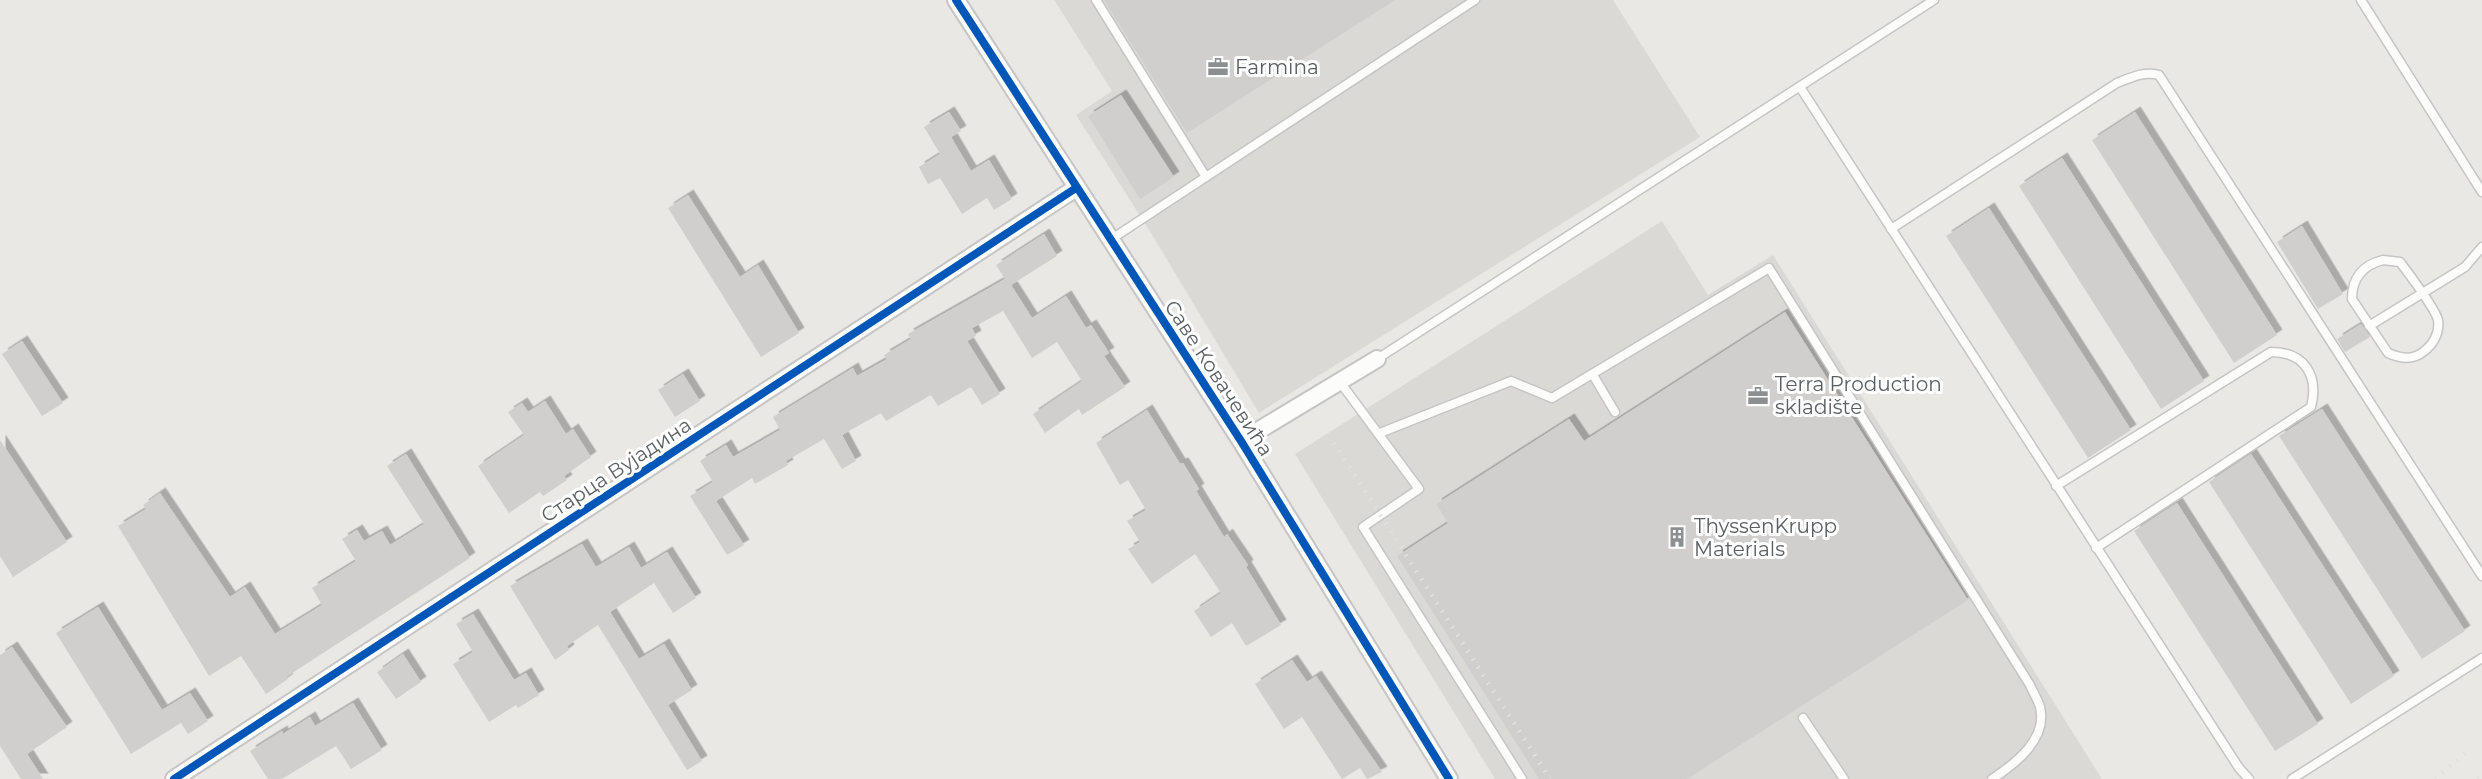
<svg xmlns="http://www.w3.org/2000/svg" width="2482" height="779" viewBox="0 0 2482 779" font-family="Montserrat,sans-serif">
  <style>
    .industrial { fill: #dbd9d6 }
    .building { fill: #d1cfce; filter: url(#shadow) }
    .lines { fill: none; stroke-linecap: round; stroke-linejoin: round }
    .service-casing { stroke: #c5c5c6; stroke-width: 11 }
    .minor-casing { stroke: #c5c5c6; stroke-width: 20 }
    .service { stroke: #fcfcfb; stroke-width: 8 }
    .minor { stroke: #fcfcfb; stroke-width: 16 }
    .rail { stroke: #e2e1e1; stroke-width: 4.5; stroke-dasharray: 1.5 8; stroke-linecap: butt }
    .cycleway-casing { stroke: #fff; stroke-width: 11 }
    .cycleway { stroke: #0057b8; stroke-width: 8 }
    .labels { text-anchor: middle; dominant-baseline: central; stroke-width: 6; stroke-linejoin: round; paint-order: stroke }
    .poi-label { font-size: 20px; fill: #5a5f62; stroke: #fff; text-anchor: start }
    .street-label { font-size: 20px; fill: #5a5f62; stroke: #fff }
  </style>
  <defs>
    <filter id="shadow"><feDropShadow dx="5.5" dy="-5.5" stdDeviation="0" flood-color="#0004"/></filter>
  </defs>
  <rect width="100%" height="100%" fill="#eae8e5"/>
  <path class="industrial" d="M 1054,0 L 1613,0 L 1700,137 L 1259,413 L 1151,233 L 1076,115 L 1112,91 Z
    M 1662,221 L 1708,295 L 1773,255 L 2102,779 L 1495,779 L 1295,454 Z"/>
  <path class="building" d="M 1104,0 L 1395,0 L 1187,133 Z
    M 1121,95 L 1174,177 L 1140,199 L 1088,116 Z
    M 949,112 L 961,131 L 951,137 L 971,171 L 989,160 L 1012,199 L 994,210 L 987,198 L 962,214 L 940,178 L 928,184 L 919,167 L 940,154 L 924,127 Z
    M 2135,112 L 2277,335 L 2234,363 L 2092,140 Z
    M 2062,158 L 2204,381 L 2161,409 L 2019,186 Z
    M 688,195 L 740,277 L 758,265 L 799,333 L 761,357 L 668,208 Z
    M 1989,208 L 2131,430 L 2088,458 L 1946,236 Z
    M 2302,226 L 2343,294 L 2318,309 L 2277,242 Z
    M 1044,234 L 1057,256 L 1011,285 L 1032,318 L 1066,296 L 1086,328 L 1091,325 L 1109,353 L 1104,356 L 1125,387 L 1082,415 L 1079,409 L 1045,433 L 1033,414 L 1082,381 L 1057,342 L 1032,358 L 1003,311 L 972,328 L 976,336 L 967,341 L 1000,394 L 982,405 L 971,387 L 938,406 L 931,395 L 886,421 L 881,413 L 842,435 L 856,461 L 842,469 L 824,439 L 786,461 L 788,465 L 755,484 L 752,478 L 716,501 L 744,545 L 727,555 L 690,496 L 713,482 L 700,461 L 726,445 L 733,457 L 780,430 L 773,417 L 853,368 L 857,376 L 887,359 L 884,355 L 911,339 L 908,334 L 1005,279 L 996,265 Z
    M 1785,312 L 1968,600 L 1687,779 L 1539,779 L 1397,556 L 1448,523 L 1436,504 L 1569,419 L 1584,441 Z
    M 2361,324 L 2370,337 L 2345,352 L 2337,339 Z
    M 22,341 L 63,403 L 42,416 L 2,354 Z
    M 683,374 L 700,401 L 675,417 L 658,390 Z
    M 545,401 L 566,434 L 573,429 L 591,457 L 564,476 L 567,480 L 543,496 L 540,492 L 509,513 L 478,466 L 524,435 L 508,412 L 522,403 L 528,412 Z
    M 2322,409 L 2465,631 L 2422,659 L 2279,436 Z
    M 1147,410 L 1180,464 L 1183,463 L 1199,489 L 1196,491 L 1224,537 L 1227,534 L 1248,565 L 1246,567 L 1281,625 L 1246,646 L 1232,623 L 1211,637 L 1194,611 L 1221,593 L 1195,554 L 1152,584 L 1128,549 L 1140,542 L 1127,521 L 1146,510 L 1128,480 L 1120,485 L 1096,443 Z
    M 0,440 L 67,542 L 13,577 L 0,556 Z
    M 406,454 L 470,558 L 286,677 L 288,679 L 266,694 L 241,656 L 209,676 L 118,526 L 146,509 L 143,505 L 160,493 L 230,597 L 245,587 L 275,634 L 322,605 L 312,588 L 356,561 L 342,539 L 357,530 L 364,541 L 382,531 L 390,545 L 424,524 L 387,466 Z
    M 2251,454 L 2394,676 L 2351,704 L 2209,482 Z
    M 2177,503 L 2318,724 L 2275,751 L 2134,531 Z
    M 582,544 L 596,567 L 629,547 L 641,568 L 667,552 L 696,598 L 673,613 L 654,583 L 610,612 L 639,659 L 664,644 L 692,690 L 668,705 L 702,761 L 687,770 L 598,625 L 567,646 L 569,650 L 555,660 L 510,586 Z
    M 98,607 L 162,710 L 190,693 L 208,721 L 188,734 L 181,723 L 131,754 L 56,633 Z
    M 473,614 L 514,680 L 526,673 L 539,695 L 518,708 L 516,705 L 489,722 L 453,664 L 473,652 L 456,624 Z
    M 12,647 L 67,727 L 27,754 L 43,779 L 21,779 L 0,746 L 0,655 Z
    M 403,654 L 421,682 L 396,699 L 377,672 Z
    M 1292,660 L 1307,682 L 1316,676 L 1382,772 L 1367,779 L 1360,768 L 1342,779 L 1302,717 L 1284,729 L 1255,684 Z
    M 353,703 L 382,750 L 351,769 L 336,746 L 282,779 L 268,779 L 250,751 L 282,731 L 283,734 L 310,717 L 315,726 Z"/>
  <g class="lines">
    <g class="service-casing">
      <path id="service" d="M 1096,0 L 1206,177
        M 2361,0 L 2482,192
        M 1800,87 L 2239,768 L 2249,779
        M 1891,229 L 2117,83 C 2132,77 2144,71 2159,75 L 2482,576
        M 1110,240 L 1475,0
        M 2383,260 L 2400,262 C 2409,274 2435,308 2438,320 C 2440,333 2433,345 2423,352 C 2412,361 2399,358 2388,353 L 2352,299 C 2352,278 2363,265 2383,260 Z
        M 2369,326 L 2465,267 L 2482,247
        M 1377,359 L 1934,0
        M 1593,375 L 1615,412
        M 1340,382 L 1419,489 L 1363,527 L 1522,779
        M 1380,433 L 1511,381 L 1552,398 L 1769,268 L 2030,685 C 2033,692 2038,700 2040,707 C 2048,739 2015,764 1992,779
        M 2056,486 L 2271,352 C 2305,352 2319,376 2311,407 L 2096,548
        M 1803,718 L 1844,779
        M 2292,779 L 2482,658"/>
    </g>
    <g class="minor-casing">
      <path id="minor" d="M 956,0 L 1241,441 L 1449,779
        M 1241,441 L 1377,359
        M 174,779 L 1076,188"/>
    </g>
    <use href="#service" class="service"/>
    <use href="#minor" class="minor"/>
    <path class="rail" d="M 1334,443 L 1550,779
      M 2435,779 L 2467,752
      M 2478,779 L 2482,775"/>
    <g class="cycleway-casing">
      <path id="cycleway" d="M 956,0 L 1241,441 L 1449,779
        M 174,779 L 1076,188"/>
    </g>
    <use href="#cycleway" class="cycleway"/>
  </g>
  <defs>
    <g id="office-bare" transform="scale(1.62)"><path d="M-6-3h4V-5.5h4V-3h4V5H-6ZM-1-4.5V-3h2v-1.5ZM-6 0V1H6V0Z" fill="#8c8f90" stroke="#fff" stroke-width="2.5" paint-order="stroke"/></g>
    <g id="building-bare" transform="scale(1.62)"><path d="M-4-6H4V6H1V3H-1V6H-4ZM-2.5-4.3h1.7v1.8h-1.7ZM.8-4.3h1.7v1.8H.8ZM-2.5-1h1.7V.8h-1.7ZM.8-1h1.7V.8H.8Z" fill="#8c8f90" stroke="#fff" stroke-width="2.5" paint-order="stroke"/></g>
  </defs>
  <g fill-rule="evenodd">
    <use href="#office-bare" x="1218" y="67"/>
    <use href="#office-bare" x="1758" y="396"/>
    <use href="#building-bare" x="1677" y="537"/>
  </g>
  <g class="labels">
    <g class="poi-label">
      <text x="1235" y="67">Farmina</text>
      <text x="1775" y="384">Terra Production<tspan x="1775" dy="23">skladište</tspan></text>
      <text x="1694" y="526">ThyssenKrupp<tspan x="1694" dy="23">Materials</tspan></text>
    </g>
    <g class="street-label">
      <text transform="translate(1219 378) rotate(57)">Саве Ковачевића</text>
      <text transform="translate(616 470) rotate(-33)">Старца Вујадина</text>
    </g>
  </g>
</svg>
